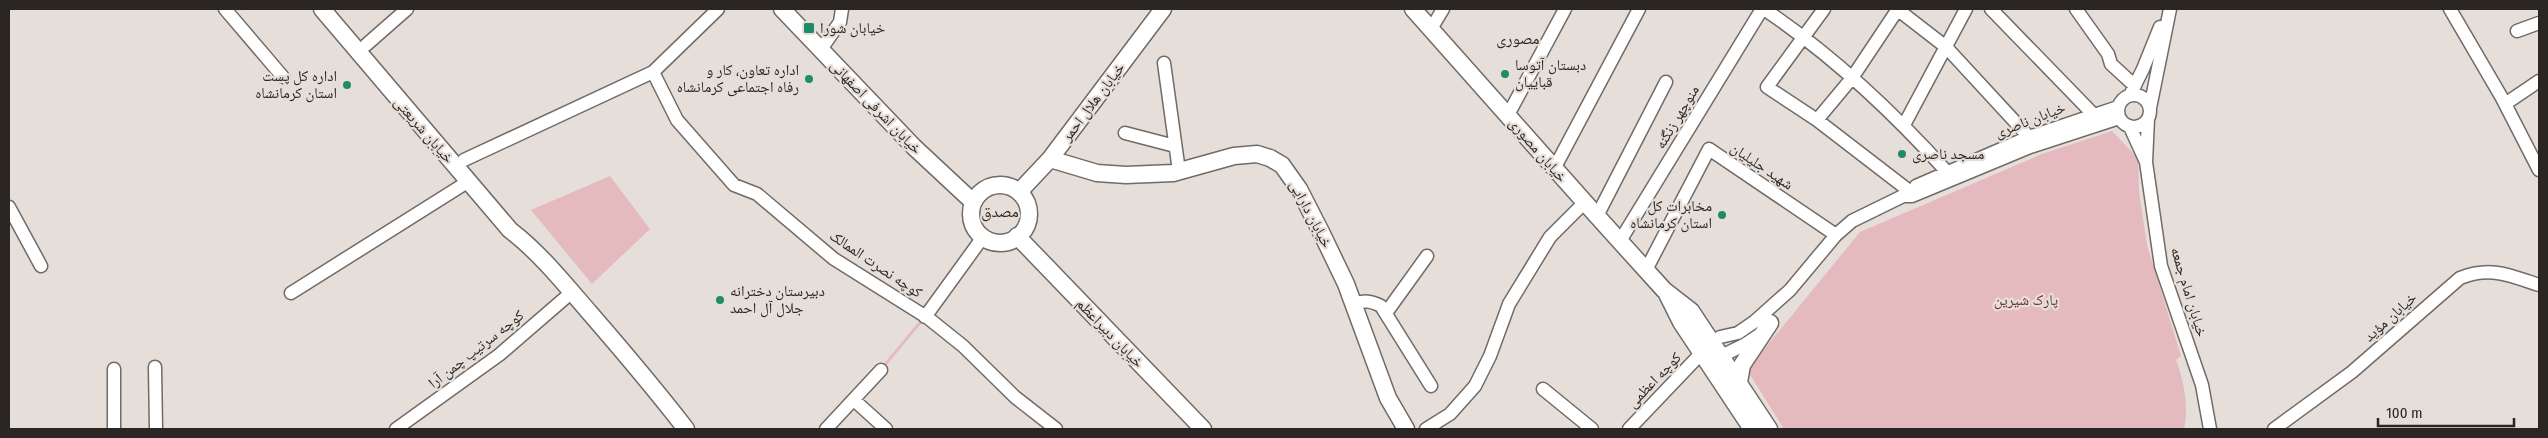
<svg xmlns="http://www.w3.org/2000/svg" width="2548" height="438" viewBox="0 0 2548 438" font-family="'Fira Sans Condensed','Noto Naskh Arabic',sans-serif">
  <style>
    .green { fill: #e5babf }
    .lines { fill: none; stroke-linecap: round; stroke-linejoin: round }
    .minor-casing { stroke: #716a66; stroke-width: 15 }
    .major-casing { stroke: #716a66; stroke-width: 19 }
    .minor { stroke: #fff; stroke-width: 12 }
    .major { stroke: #fff; stroke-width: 16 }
    .poi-dot { fill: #1f8b69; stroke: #e6ded9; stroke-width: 2 }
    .labels { text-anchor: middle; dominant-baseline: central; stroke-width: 4.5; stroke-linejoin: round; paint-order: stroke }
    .poi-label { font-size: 15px; fill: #292624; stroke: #e6ded9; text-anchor: start }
    .street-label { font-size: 15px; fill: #292624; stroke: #e6ded9 }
    .park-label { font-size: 15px; fill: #693039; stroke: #e6ded9 }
    .neighbourhood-label { font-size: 16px; fill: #292624; stroke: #e6ded9 }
  </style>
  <rect width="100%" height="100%" fill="#e6ded9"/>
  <path class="green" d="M 2112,131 L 2138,158 L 2139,191 L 2147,245 L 2181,356 L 2176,360 C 2184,381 2189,407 2184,429 L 1784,429 L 1747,370 L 1860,232 L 2042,154 Z
    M 610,176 L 650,229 L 592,284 L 531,210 Z
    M 922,318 L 924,320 L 884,368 L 882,366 Z"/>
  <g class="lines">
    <g class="minor-casing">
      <path id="minor" d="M 225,9 L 283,77
        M 1764,9 C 1832,55 1892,111 1947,172
        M 1824,9 L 1767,87 L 1817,120 L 1908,190 L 1912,196
        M 1897,9 L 1946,47 L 2029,137
        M 1991,9 L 2093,114
        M 2076,9 L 2108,54 L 2111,64 L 2135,86
        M 2450,9 L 2502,98 L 2539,170
        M 1431,29 L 1443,9
        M 2517,31 L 2539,23
        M 366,45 L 407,9
        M 824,45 L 840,22 L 842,9
        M 1164,63 L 1179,171
        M 653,72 L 677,120 L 734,185 L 757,194 L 834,259 L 928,318 L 963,346 L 1015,397 L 1056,429
        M 2132,91 L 2143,69 L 2160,27
        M2118 111a16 16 0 1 1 32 0a16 16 0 1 1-32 0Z
        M 2505,104 L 2539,81
        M 2150,108 L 2170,9
        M 1508,115 L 1565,9
        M 1817,120 L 1852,78 L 1898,9
        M 1904,125 L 1966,9
        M 2130,127 L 2146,162 L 2148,119
        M 1125,133 L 1175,146
        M 464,160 L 653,72 L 718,9
        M 2146,162 L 2161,266 L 2202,385 L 2210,429
        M 1554,169 L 1639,9
        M 1916,186 L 2029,137 L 2118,107
        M 9,207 L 41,266
        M 1597,216 L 1666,82
        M 1620,241 L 1762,9
        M 1646,270 L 1709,149 L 1836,235
        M 291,293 L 469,181
        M 1353,304 C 1364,300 1371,301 1381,306 L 1431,386
        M 1386,313 L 1427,256
        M 925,317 L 983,237
        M 1713,360 L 1744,345 L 1759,335
        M 155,367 L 156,429
        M 114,369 L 114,429
        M 1543,389 L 1592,429
        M 854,400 L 886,429
        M 396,429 L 499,355 L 572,292
        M 826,429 L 881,370
        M 1426,429 L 1450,414 L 1475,386 L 1490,356 L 1509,304 L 1550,237 L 1584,203
        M 1629,429 L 1712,342 L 1720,337 L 1738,333 L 1754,322 L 1790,290 L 1836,235 L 1852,221 L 1903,196 L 1912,196 L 2030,147 L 2119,118
        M 2274,429 L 2352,372 L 2460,278 C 2490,266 2509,275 2539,285"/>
    </g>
    <g class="major-casing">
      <path id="major" d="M 322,9 L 510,230 C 540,253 564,283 589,312 C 622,350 655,389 686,429
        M 782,9 L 914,147 L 973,202
        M 1413,9 L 1597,216 L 1664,290 L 1691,311 L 1769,429
        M 1050,159 L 1097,173 L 1126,175 L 1173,173 L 1234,156 L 1257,154 L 1270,158 L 1282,165 L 1299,189 L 1322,234 L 1346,284 L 1388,398 L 1406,429
        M971 214a29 29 0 1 1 58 0a29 29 0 1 1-58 0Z
        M 1019,192 L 1050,159 L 1163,9
        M 1017,236 L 1203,429
        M 1667,294 L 1681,322 L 1752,429
        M 1739,382 L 1742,365 L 1770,323"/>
    </g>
    <use href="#minor" class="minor"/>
    <use href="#major" class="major"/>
  </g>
  <g class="poi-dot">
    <rect x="803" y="22" width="12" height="12" rx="2.5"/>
    <circle cx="1505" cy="74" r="5"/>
    <circle cx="809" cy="79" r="5"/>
    <circle cx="347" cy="85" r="5"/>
    <circle cx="1902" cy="154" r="5"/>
    <circle cx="1722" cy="215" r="5"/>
    <circle cx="720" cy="300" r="5"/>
  </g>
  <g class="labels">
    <g class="poi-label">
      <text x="820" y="28">خیابان شورا</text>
      <text x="1515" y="65">دبستان آتوسا<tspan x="1515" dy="17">قباییان</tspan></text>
      <text x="799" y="70" text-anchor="end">اداره تعاون، کار و<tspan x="799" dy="17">رفاه اجتماعی کرمانشاه</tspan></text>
      <text x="337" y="76" text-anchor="end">اداره کل پست<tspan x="337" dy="17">استان کرمانشاه</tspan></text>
      <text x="1912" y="154">مسجد ناصری</text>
      <text x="1712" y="206" text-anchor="end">مخابرات کل<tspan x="1712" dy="17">استان کرمانشاه</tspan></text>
      <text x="730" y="291">دبیرستان دخترانه<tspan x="730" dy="17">جلال آل احمد</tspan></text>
    </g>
    <g class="street-label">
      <text transform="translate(1093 102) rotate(-53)">خیابان هلال احمر</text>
      <text transform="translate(876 107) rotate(46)">خیابان اشرفی اصفهانی</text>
      <text transform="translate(1677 117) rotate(-59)">منوچهر زنگنه</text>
      <text transform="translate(2030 120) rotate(-21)">خیابان ناصری</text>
      <text transform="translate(424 130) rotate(49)">خیابان شریعتی</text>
      <text transform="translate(1538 150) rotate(49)">خیابان مصوری</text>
      <text transform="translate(1762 166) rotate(34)">شهید جلیلیان</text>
      <text transform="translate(1311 214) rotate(62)">خیابان دارایی</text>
      <text transform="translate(876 264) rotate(34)">کوچه نصرت الممالک</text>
      <text transform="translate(2189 292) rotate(73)">خیابان امام جمعه</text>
      <text transform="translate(2390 317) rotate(-42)">خیابان مؤید</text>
      <text transform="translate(1110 333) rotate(46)">خیابان دبیراعظم</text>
      <text transform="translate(476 349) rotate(-38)">کوچه سرتیپ چمن آرا</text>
      <text transform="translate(1654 380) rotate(-46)">کوچه اعظمی</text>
    </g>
    <g class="park-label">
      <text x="2026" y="300">پارک شیرین</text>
    </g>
    <g class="neighbourhood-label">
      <text x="1518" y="38">مصوری</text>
      <text x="1000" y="211">مصدق</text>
    </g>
  </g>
  <rect width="2548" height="438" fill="none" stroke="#292624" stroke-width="20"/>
  <path d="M2378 418v8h136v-8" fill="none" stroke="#292624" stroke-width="2.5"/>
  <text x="2386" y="418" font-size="15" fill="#292624" stroke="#e6ded9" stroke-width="4" paint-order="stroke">100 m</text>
</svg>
